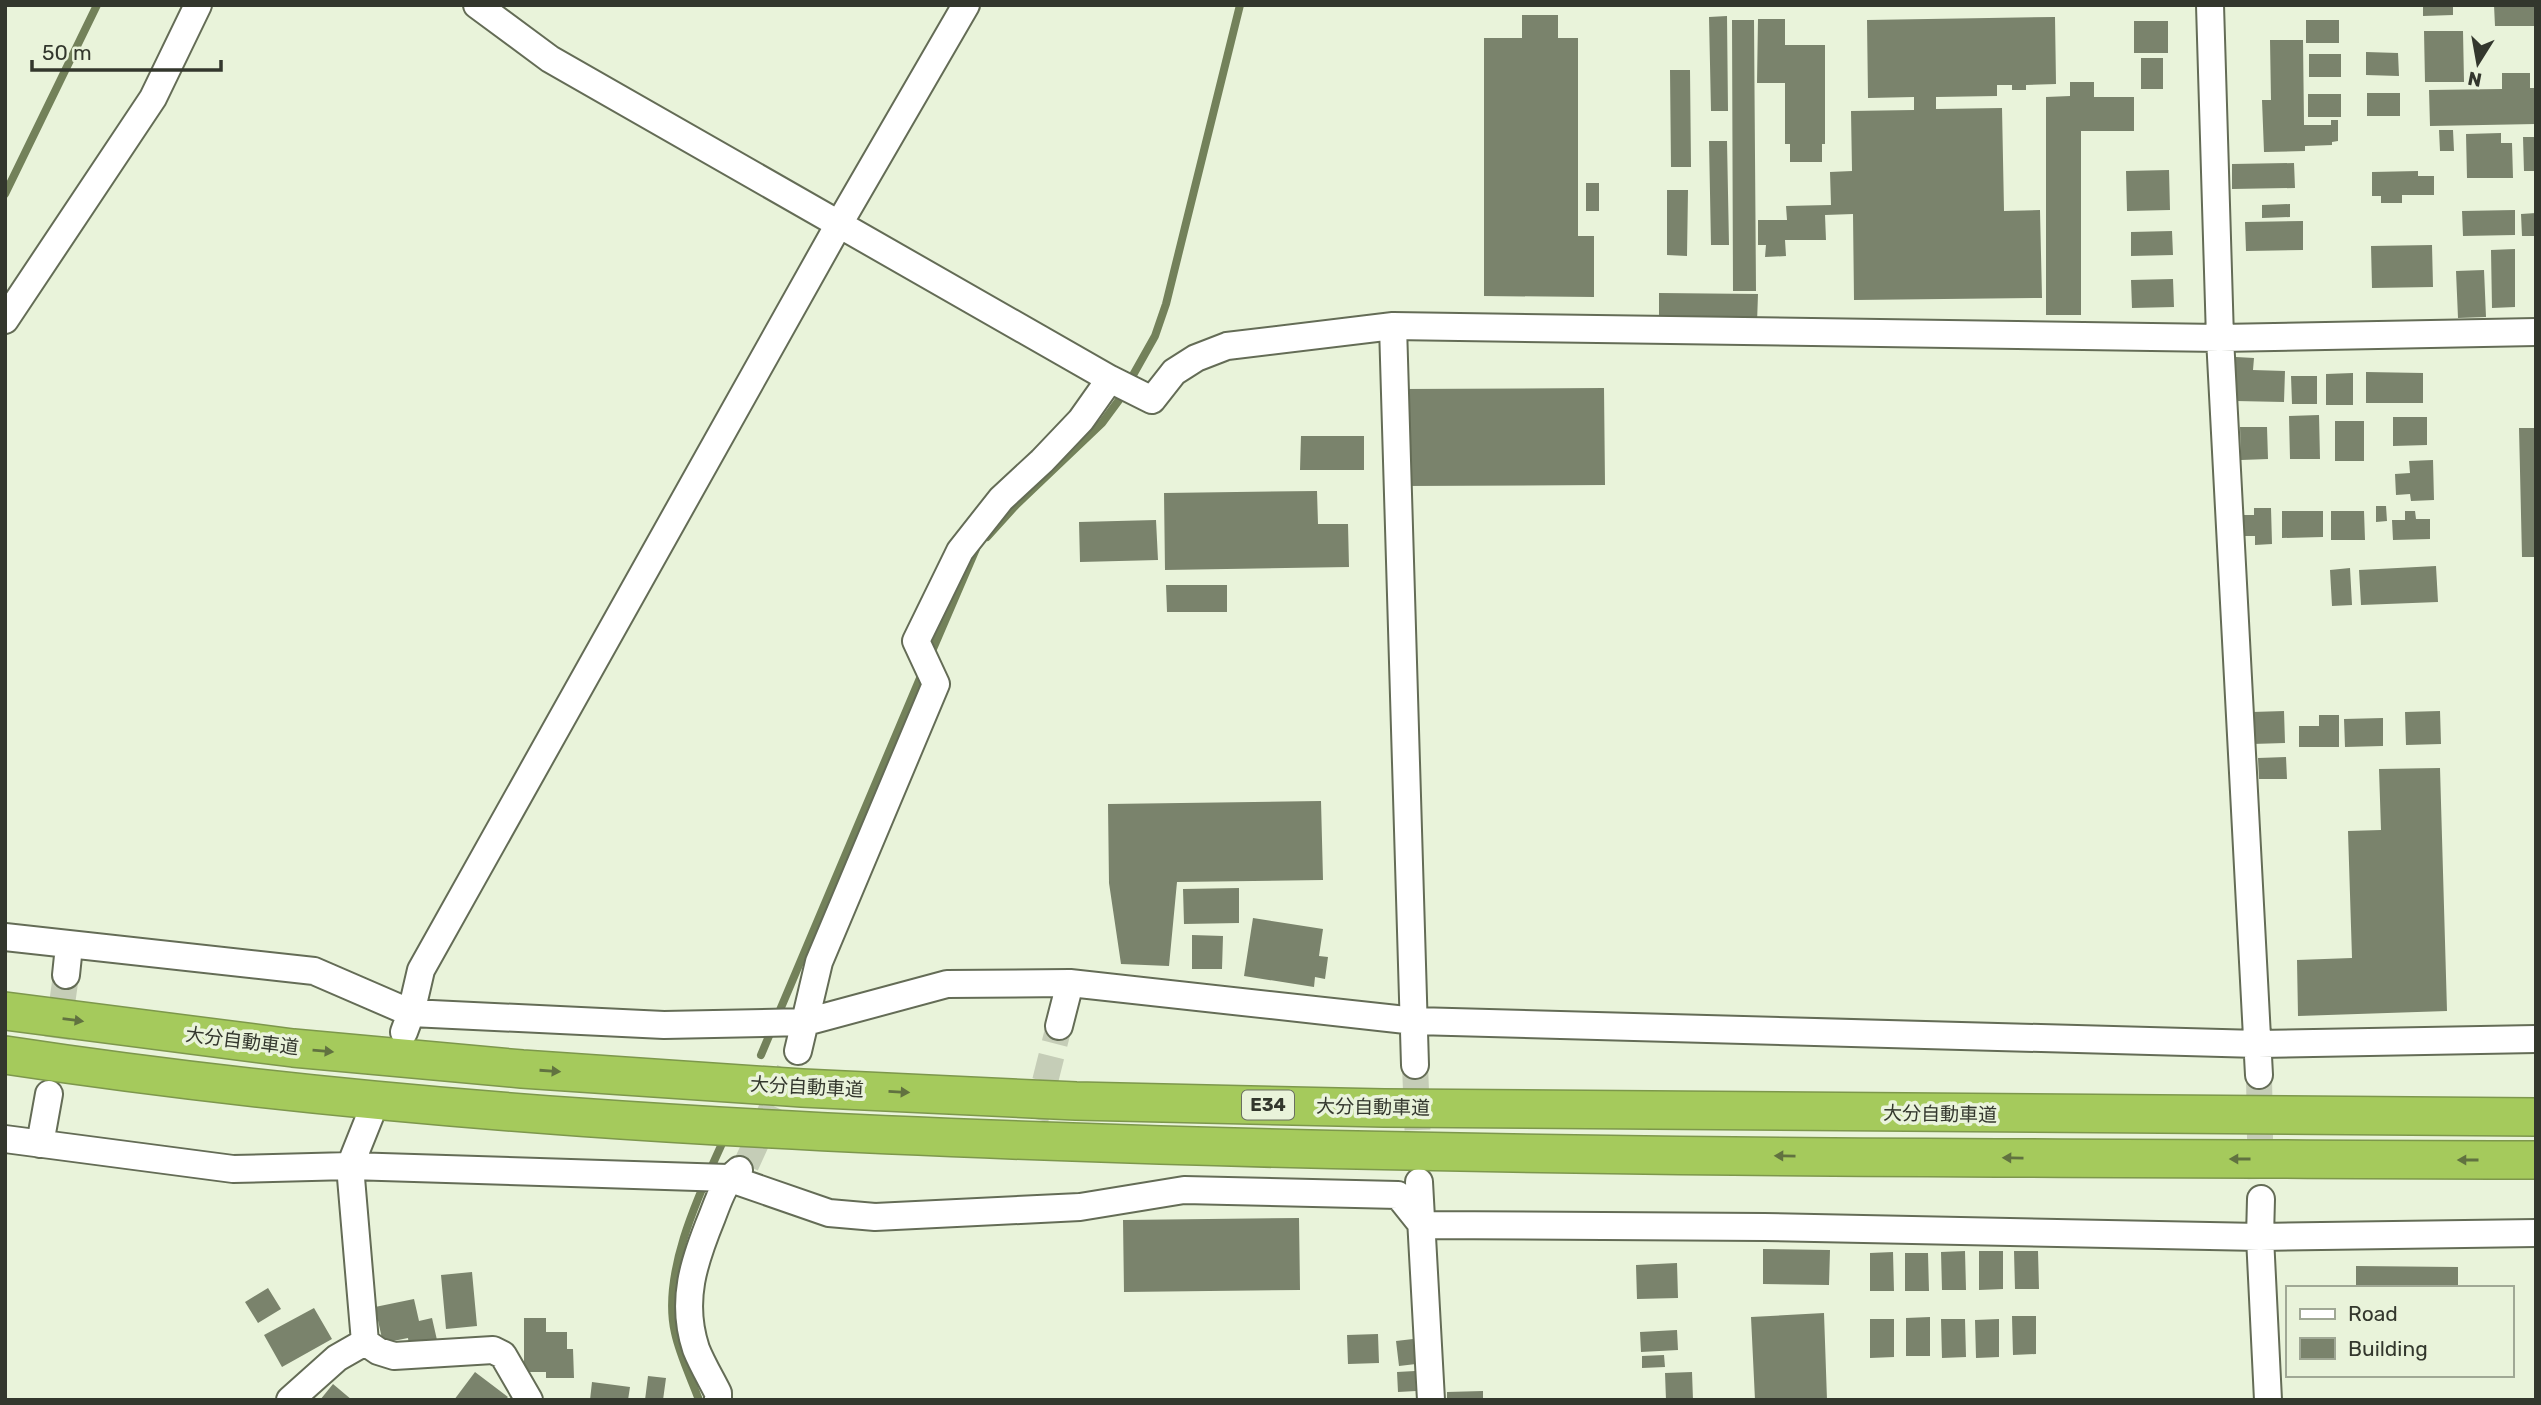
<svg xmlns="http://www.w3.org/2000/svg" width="2541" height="1405" viewBox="0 0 2541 1405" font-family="Rubik,'Noto Sans JP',sans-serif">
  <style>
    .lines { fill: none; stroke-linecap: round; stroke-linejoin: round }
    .stream { stroke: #73815a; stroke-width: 8 }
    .building { fill: #7a836c }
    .minor-tunnel { stroke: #c5cdb7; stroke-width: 26; stroke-dasharray: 26 13; stroke-linecap: butt }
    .minor-casing { stroke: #646c56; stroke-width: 30 }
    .highway-casing { stroke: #7d974c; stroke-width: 40 }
    .minor { stroke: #fff; stroke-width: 26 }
    .highway { stroke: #a5ca5c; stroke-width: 37 }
    .oneway { fill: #617240 }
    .labels { text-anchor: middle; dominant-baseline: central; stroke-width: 7; stroke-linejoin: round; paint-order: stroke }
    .shield { fill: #e9f3da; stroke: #6a6f61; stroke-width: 2 }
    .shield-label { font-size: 18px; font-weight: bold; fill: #33372d }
    .street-label { font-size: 19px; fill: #33372d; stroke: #e9f3da }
  </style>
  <rect width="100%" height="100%" fill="#e9f3da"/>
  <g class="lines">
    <path class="stream" d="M 5,194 L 97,5
      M 987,537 L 1017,504 L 1102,423 L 1119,400 L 1155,336 L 1166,304 L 1240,5
      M 930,656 L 976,549
      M 761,1055 L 923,671
      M 699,1400 C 691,1378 680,1356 675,1333 C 661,1273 700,1192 725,1137"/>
  </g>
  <path class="building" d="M 2423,5 L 2453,5 L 2453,15 L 2423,16 Z
    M 2494,5 L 2536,5 L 2536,26 L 2495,26 Z
    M 1522,15 L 1558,15 L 1558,38 L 1578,38 L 1578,236 L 1594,236 L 1594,297 L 1484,296 L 1484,38 L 1522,38 Z
    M 1727,16 L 1728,111 L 1711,111 L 1709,17 Z
    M 2055,17 L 2056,84 L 2026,85 L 2026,90 L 2012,90 L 2012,85 L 1997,85 L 1997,96 L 1936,97 L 1936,109 L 2002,108 L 2004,211 L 2040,210 L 2042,298 L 1854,300 L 1853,214 L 1825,215 L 1826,240 L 1785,240 L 1786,256 L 1765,257 L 1766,245 L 1758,245 L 1758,220 L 1787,220 L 1786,206 L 1831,205 L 1830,172 L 1852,171 L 1851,111 L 1914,110 L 1914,97 L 1868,98 L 1867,20 Z
    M 1758,19 L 1785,19 L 1785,45 L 1825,45 L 1825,144 L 1822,144 L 1822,162 L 1790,162 L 1790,144 L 1785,144 L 1785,83 L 1757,83 Z
    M 1732,20 L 1754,20 L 1756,291 L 1733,291 Z
    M 2306,20 L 2339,20 L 2339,43 L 2306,43 Z
    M 2134,21 L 2168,21 L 2168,53 L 2134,53 Z
    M 2424,31 L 2463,31 L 2464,82 L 2425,82 Z
    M 2270,40 L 2303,40 L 2304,125 L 2331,125 L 2331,120 L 2338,120 L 2338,141 L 2332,142 L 2332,145 L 2305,146 L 2305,151 L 2264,152 L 2262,100 L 2271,100 Z
    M 2366,52 L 2398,53 L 2399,76 L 2366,75 Z
    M 2309,54 L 2341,54 L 2341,77 L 2309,77 Z
    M 2141,58 L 2163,58 L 2163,89 L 2141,89 Z
    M 1670,70 L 1690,70 L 1691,167 L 1671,167 Z
    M 2502,73 L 2530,73 L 2530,88 L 2536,88 L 2536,124 L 2430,126 L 2429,90 L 2502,89 Z
    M 2070,82 L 2094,82 L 2094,97 L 2134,97 L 2134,131 L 2081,131 L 2081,315 L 2046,315 L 2046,97 L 2070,96 Z
    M 2367,93 L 2400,93 L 2400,116 L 2367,116 Z
    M 2308,94 L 2341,94 L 2341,117 L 2308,117 Z
    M 2439,130 L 2453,130 L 2454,151 L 2440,151 Z
    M 2501,133 L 2501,143 L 2512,143 L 2513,178 L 2467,178 L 2466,134 Z
    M 2523,137 L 2536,137 L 2536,171 L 2524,171 Z
    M 1709,141 L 1727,141 L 1729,245 L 1711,245 Z
    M 2294,163 L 2295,188 L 2232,189 L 2232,164 Z
    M 2169,170 L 2170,210 L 2127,211 L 2126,171 Z
    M 2418,171 L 2418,176 L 2434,176 L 2434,195 L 2402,195 L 2402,203 L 2381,203 L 2381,196 L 2372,196 L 2372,172 Z
    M 1586,183 L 1599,183 L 1599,211 L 1586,211 Z
    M 1667,190 L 1688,190 L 1687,256 L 1667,255 Z
    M 2290,204 L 2290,217 L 2262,218 L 2262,205 Z
    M 2515,210 L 2515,235 L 2463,236 L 2462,211 Z
    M 2536,213 L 2536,236 L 2522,236 L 2521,214 Z
    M 2303,221 L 2303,250 L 2246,251 L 2245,222 Z
    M 2172,231 L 2173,255 L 2131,256 L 2131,232 Z
    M 2432,245 L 2433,287 L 2372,288 L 2371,246 Z
    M 2515,249 L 2515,307 L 2492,308 L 2491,250 Z
    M 2484,270 L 2486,317 L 2458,318 L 2456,271 Z
    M 2173,279 L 2174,307 L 2132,308 L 2131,280 Z
    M 1659,293 L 1758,294 L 1757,323 L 1659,322 Z
    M 2236,357 L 2254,358 L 2253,370 L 2285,371 L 2284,402 L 2236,401 Z
    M 2366,372 L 2423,373 L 2423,403 L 2366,403 Z
    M 2353,373 L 2353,405 L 2326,405 L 2326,374 Z
    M 2291,376 L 2317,376 L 2317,404 L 2292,404 Z
    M 1604,388 L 1605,485 L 1403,486 L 1402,389 Z
    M 2319,415 L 2320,459 L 2290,459 L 2289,416 Z
    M 2393,417 L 2427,417 L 2427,445 L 2393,446 Z
    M 2335,421 L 2364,421 L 2364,461 L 2335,461 Z
    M 2240,427 L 2267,427 L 2268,459 L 2241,460 Z
    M 2519,428 L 2536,428 L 2536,557 L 2522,557 Z
    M 1301,436 L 1364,436 L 1364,470 L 1300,470 Z
    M 2433,460 L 2434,500 L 2411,501 L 2410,494 L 2396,495 L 2395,474 L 2410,473 L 2409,461 Z
    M 1317,491 L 1318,524 L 1348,524 L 1349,567 L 1165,570 L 1164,493 Z
    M 2376,506 L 2386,506 L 2387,521 L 2376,522 Z
    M 2254,508 L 2271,508 L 2272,544 L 2255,545 L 2255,536 L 2243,536 L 2242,515 L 2254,515 Z
    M 2282,511 L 2323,511 L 2323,537 L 2282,538 Z
    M 2331,511 L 2364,511 L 2365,540 L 2331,540 Z
    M 2405,511 L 2415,511 L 2416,519 L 2430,519 L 2430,539 L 2393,540 L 2392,520 L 2405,520 Z
    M 1156,520 L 1158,560 L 1080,562 L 1079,522 Z
    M 2436,566 L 2438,602 L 2361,605 L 2359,570 Z
    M 2350,568 L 2352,605 L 2332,606 L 2330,570 Z
    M 1166,585 L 1227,585 L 1227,612 L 1167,612 Z
    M 2284,711 L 2285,743 L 2252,744 L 2252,712 Z
    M 2440,711 L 2441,744 L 2406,745 L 2405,712 Z
    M 2319,715 L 2339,715 L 2339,747 L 2299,747 L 2299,726 L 2319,726 Z
    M 2383,718 L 2383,746 L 2345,747 L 2344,719 Z
    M 2286,757 L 2287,779 L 2259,779 L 2258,758 Z
    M 2440,768 L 2447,1011 L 2298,1016 L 2297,960 L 2352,958 L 2348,831 L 2381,830 L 2379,769 Z
    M 1321,801 L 1323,880 L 1177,882 L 1169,966 L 1121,964 L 1109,883 L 1108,804 Z
    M 1239,888 L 1239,923 L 1184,924 L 1183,889 Z
    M 1253,918 L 1323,929 L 1319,956 L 1328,957 L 1325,979 L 1315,977 L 1314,987 L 1244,976 Z
    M 1192,935 L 1223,936 L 1222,969 L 1192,969 Z
    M 1299,1218 L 1300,1290 L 1124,1292 L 1123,1220 Z
    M 1763,1249 L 1830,1250 L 1829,1285 L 1763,1284 Z
    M 1965,1251 L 1966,1290 L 1942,1290 L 1941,1252 Z
    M 1979,1251 L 2003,1251 L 2003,1289 L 1979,1290 Z
    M 2014,1251 L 2038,1251 L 2039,1289 L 2015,1289 Z
    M 1893,1252 L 1894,1291 L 1870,1291 L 1870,1253 Z
    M 1905,1253 L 1928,1253 L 1929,1291 L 1905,1291 Z
    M 1677,1263 L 1678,1298 L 1637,1299 L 1636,1265 Z
    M 2356,1266 L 2458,1267 L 2458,1288 L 2356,1288 Z
    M 472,1272 L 477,1326 L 446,1329 L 441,1275 Z
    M 268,1288 L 281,1309 L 258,1323 L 245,1302 Z
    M 414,1299 L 419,1321 L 432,1318 L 437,1340 L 409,1346 L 408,1338 L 383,1343 L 375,1307 Z
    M 314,1308 L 332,1339 L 282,1367 L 264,1335 Z
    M 1824,1313 L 1827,1400 L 1755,1400 L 1751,1317 Z
    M 2012,1316 L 2036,1316 L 2036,1354 L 2013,1355 Z
    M 1930,1317 L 1930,1356 L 1906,1356 L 1906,1318 Z
    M 524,1318 L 546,1318 L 546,1332 L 567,1332 L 567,1349 L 573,1349 L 574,1378 L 546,1378 L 546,1372 L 524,1372 Z
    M 1870,1319 L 1894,1319 L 1894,1357 L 1870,1358 Z
    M 1941,1319 L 1965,1319 L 1966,1357 L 1942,1358 Z
    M 1999,1319 L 1999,1357 L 1976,1358 L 1975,1320 Z
    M 1677,1330 L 1678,1350 L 1641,1352 L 1640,1332 Z
    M 1378,1334 L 1379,1363 L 1348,1364 L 1347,1335 Z
    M 1413,1339 L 1416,1364 L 1399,1366 L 1396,1341 Z
    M 1664,1355 L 1665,1367 L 1642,1368 L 1642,1356 Z
    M 1415,1371 L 1416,1391 L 1398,1392 L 1397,1372 Z
    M 475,1372 L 508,1397 L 505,1400 L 454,1400 Z
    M 1692,1372 L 1693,1400 L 1666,1400 L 1665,1373 Z
    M 648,1376 L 666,1378 L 663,1400 L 645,1400 Z
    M 592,1382 L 630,1387 L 628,1400 L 590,1400 Z
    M 333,1384 L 352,1400 L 320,1400 Z
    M 1483,1391 L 1483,1400 L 1447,1400 L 1447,1392 Z"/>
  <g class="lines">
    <path class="minor-tunnel" d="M 1415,1065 L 1419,1168
      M 2259,1075 L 2261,1199
      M 52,1077 L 66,975
      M 1026,1157 L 1059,1026
      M 746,1165 L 798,1051"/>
    <g class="minor-casing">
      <path id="minor" d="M 477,5 L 550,59 L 1110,379 L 1152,400 L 1174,372 L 1196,358 L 1227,346 L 1393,326 L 2220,338 L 2536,332
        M 2210,5 L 2220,338 L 2259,1075
        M 5,320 L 153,98 L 198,5
        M 1393,326 L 1415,1065
        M 5,937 L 314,971 L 411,1013 L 664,1025 L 806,1022 L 947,984 L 1070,983 L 1415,1021 L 2258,1044 L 2536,1039
        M 66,975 L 69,946
        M 1059,1026 L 1070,983
        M 404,1032 L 411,1013 L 421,970 L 839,224 L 966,5
        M 798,1051 L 819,962 L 936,684 L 916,641 L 960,551 L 1001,499 L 1042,461 L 1081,420 L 1110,379
        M 370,1116 L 350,1166 L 365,1342 L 378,1351 L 394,1356 L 493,1350 L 503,1355 L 529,1400
        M 5,1139 L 233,1169 L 350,1166 L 728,1178 L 829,1213 L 875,1217 L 1080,1207 L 1184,1190 L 1398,1195 L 1422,1225
        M 40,1144 L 49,1094
        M 1419,1182 L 1431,1400
        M 2261,1199 L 2260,1237 L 2268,1400
        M 1422,1225 L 1764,1227 L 2260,1237 L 2536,1233
        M 290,1400 L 337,1358 L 365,1342
        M 718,1400 L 718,1393 C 711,1379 702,1364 696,1349 C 680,1301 694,1261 712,1217 C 719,1199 724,1182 739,1170"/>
    </g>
    <g class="highway-casing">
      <path id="highway" d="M 5,1011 L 293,1048 L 522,1069 L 802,1088 L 1076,1101 L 1384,1108 L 2536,1117
        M 5,1055 C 387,1113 775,1133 1160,1145 C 1619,1159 2077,1158 2536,1160"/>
    </g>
    <use href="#minor" class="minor"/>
    <use href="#highway" class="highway"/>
  </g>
  <defs><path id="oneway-solid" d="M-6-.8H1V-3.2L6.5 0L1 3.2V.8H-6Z" transform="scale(1.75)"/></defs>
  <g class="oneway">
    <use href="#oneway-solid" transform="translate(73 1020) rotate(7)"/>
    <use href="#oneway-solid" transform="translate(323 1051) rotate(5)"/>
    <use href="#oneway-solid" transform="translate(550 1071) rotate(4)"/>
    <use href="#oneway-solid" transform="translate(899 1092) rotate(3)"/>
    <use href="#oneway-solid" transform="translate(1785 1156) rotate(-179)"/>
    <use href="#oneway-solid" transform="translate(2013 1158) rotate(-179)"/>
    <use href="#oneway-solid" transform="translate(2240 1159) rotate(-180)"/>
    <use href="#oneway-solid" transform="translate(2468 1160) rotate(-180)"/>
  </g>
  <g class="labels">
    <rect class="shield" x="1242" y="1090.5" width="52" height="29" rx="5"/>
    <g class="shield-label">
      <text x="1268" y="1105">E34</text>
    </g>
    <g class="street-label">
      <text transform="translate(242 1041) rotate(7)">大分自動車道</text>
      <text transform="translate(807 1087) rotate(3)">大分自動車道</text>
      <text transform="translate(1373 1107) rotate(1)">大分自動車道</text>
      <text transform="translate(1940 1114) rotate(1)">大分自動車道</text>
    </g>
  </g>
  <rect width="2541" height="1405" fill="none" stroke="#33372d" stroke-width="14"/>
  <rect x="2286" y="1286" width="228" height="91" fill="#e9f3da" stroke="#a0a895" stroke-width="2"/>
  <rect x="2300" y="1309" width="35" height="10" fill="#ffffff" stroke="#a0a895" stroke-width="2"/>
  <text x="2348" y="1321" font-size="21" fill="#33372d">Road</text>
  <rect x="2300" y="1338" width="35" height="21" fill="#7a836c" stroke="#a0a895" stroke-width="2"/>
  <text x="2348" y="1356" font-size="21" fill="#33372d">Building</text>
  <g transform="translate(2478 63) rotate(191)" stroke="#e9f3da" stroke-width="5" paint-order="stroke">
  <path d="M0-5L12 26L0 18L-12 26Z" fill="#33372d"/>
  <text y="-10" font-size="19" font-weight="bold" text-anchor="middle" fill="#33372d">N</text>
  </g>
  <path d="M32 60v10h189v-10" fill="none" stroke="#33372d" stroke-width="3.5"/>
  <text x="42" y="60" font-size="21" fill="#33372d" stroke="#e9f3da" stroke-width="5" paint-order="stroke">50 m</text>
</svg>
